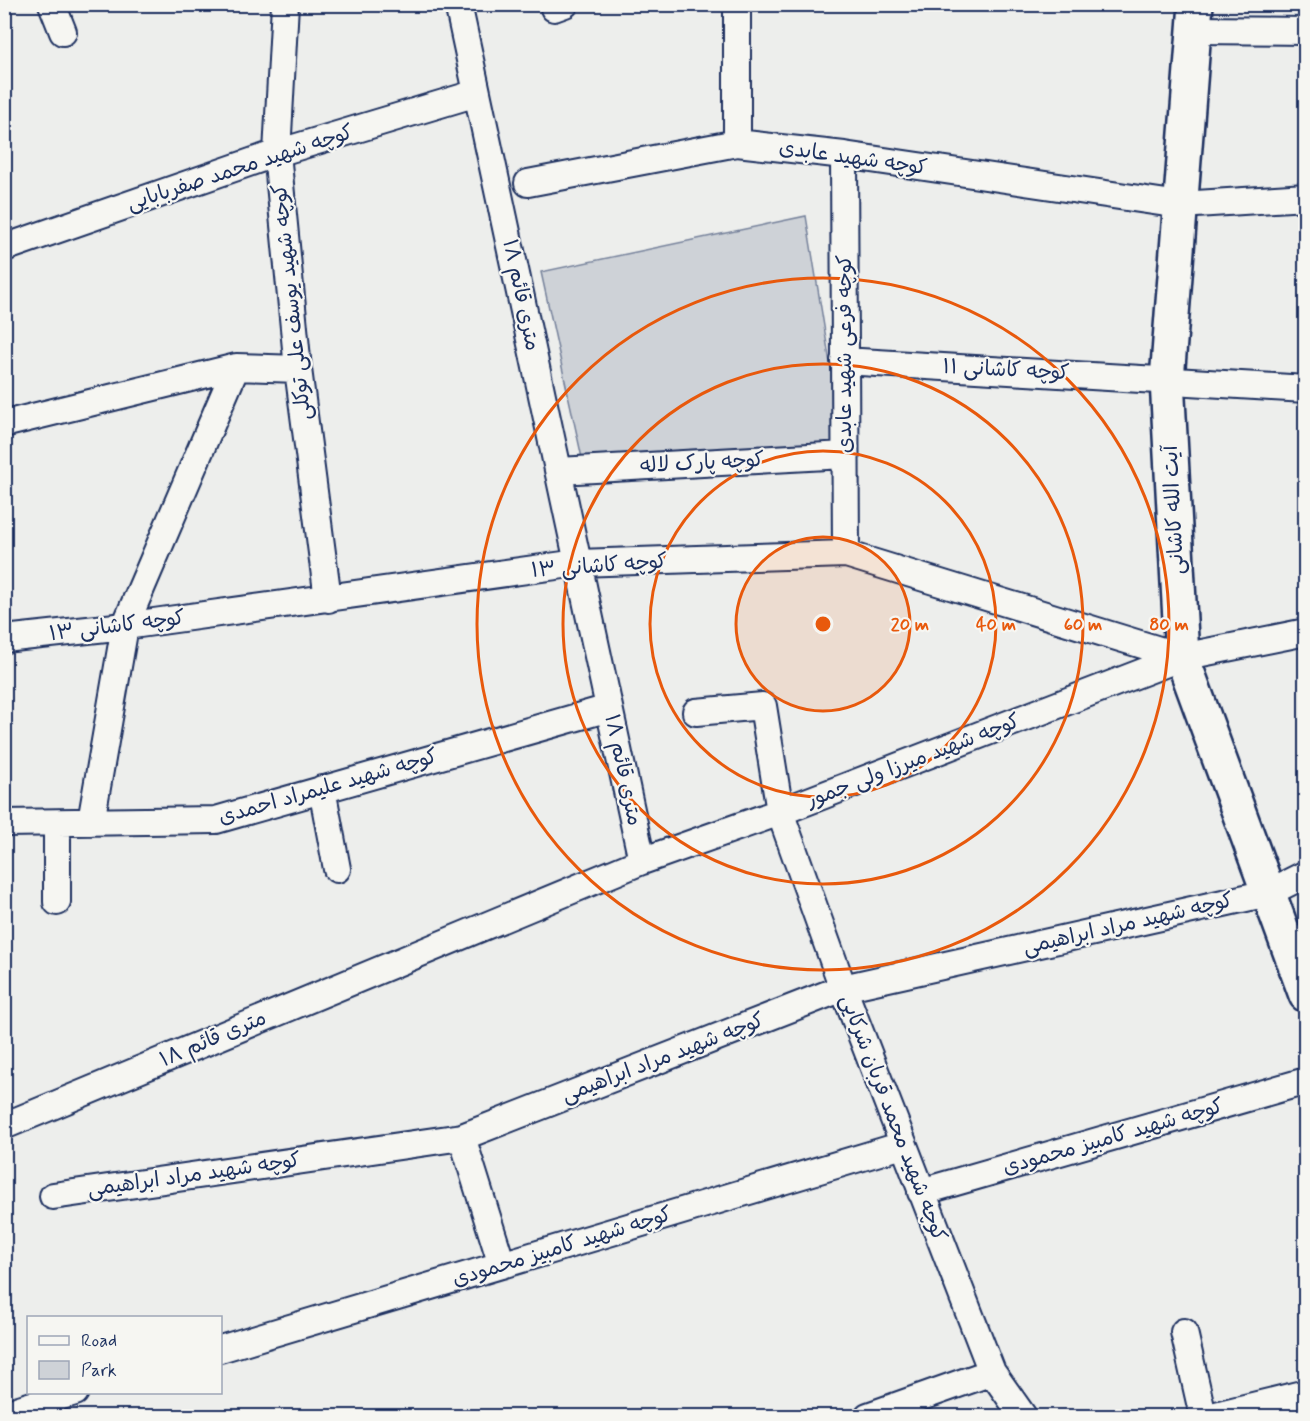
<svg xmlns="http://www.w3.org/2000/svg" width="1310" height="1421" viewBox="0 0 1310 1421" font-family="Mynerve,'Playpen Sans Arabic',sans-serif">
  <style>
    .green { fill: #ced2d7; stroke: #74809a; stroke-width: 1.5 }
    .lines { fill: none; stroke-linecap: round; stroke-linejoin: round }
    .minor-casing { stroke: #1b2f5e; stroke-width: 30 }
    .secondary-casing { stroke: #1b2f5e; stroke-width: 38 }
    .minor { stroke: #f6f6f2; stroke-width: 26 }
    .secondary { stroke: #f6f6f2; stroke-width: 33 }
    .ring { fill: none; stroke: #e8590c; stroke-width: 3 }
    .labels { text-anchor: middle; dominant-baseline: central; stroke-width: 4.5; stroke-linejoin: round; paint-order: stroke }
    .street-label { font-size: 21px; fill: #1b2f5e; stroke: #f6f6f2 }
    .centre { fill: #e8590c; stroke: #f6f6f2; stroke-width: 3 }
    .ring-label { font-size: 18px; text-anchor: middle; font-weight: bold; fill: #e8590c; stroke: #f6f6f2; stroke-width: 4.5; stroke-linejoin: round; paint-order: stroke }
  </style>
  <rect width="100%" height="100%" fill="#edeeec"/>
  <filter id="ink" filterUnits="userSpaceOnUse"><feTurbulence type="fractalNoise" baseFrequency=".0167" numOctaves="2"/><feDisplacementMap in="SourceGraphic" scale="12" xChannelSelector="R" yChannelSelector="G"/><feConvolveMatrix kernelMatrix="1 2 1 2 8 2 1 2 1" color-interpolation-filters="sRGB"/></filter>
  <g filter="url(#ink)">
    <path class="green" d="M 806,216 L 845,455 L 586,476 L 541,272 Z"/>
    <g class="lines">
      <g class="minor-casing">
        <path id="minor" d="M 52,4 L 63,32
          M 285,4 L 277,153 L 298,369 L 328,599
          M 458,4 L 642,861
          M 554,8 L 565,4
          M 1194,30 L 1306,31
          M 737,143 L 737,4
          M 844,155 L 846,554
          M 528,183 L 737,143 L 844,155 L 1180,205 L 1306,197
          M 4,248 L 277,153 L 477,93
          M 844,361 L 1306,389
          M 4,424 L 236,367 L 298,369
          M 559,471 L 845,455
          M 4,639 L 125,626 L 578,563 L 846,554 L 1182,657
          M 696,712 L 763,706 L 780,812 L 843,988 L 992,1372 L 1023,1416
          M 322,789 L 337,869
          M 91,822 L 125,626 L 236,367
          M 4,823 L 216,820 L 609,708
          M 57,823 L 57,902
          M 4,1126 L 642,861 L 780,812 L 1182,657 L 1306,632
          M 462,1137 L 502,1265
          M 921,1192 L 1306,1081
          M 53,1196 L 462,1137 L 843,988 L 1268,893 L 1306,874
          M 1184,1332 L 1203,1416
          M 220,1349 L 903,1145
          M 19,1409 L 75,1392
          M 868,1416 L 992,1372
          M 1212,1416 L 1306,1393"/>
      </g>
      <g class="secondary-casing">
        <path id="secondary" d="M 1196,4 L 1167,380 L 1182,657 L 1306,995"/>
      </g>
      <use href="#minor" class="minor"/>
      <use href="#secondary" class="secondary"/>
    </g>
  </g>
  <circle cx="823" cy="624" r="87" fill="#e8590c" fill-opacity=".12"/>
  <g class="ring">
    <circle cx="823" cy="624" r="87"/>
    <circle cx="823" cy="624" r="173"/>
    <circle cx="823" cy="624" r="260"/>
    <circle cx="823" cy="624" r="346"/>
  </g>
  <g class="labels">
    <g class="street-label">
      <text transform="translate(853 158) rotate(8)">کوچه شهید عابدی</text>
      <text transform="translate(240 168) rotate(-18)">کوچه شهید محمد صفربابایی</text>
      <text transform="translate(521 295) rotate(78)">۱۸ متری قائم</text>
      <text transform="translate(292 302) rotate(-96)">کوچه شهید یوسف علی توکلی</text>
      <text transform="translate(845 354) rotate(-90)">کوچه فرعی شهید عابدی</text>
      <text transform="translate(1006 370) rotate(3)">کوچه کاشانی ۱۱</text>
      <text transform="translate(702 463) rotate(-3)">کوچه پارک لاله</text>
      <text transform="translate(1174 510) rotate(-93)">آیت الله کاشانی</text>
      <text transform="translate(599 566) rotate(-4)">کوچه کاشانی ۱۳</text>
      <text transform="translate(117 626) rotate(-7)">کوچه کاشانی ۱۳</text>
      <text transform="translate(913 761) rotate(-21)">کوچه شهید میرزا ولی جمور</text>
      <text transform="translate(623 770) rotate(78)">۱۸ متری قائم</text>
      <text transform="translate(328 787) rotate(-16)">کوچه شهید علیمراد احمدی</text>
      <text transform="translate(1128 924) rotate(-13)">کوچه شهید مراد ابراهیمی</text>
      <text transform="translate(213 1039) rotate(-23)">۱۸ متری قائم</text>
      <text transform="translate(663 1058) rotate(-21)">کوچه شهید مراد ابراهیمی</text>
      <text transform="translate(893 1118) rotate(69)">کوچه شهید محمد قربان شرکایی</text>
      <text transform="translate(1113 1137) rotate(-16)">کوچه شهید کامبیز محمودی</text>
      <text transform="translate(194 1175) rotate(-8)">کوچه شهید مراد ابراهیمی</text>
      <text transform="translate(562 1247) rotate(-17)">کوچه شهید کامبیز محمودی</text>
    </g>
  </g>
  <circle cx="823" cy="624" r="9" class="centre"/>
  <g class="ring-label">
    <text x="910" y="630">20 m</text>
    <text x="996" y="630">40 m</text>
    <text x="1083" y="630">60 m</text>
    <text x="1169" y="630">80 m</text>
  </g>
  <rect width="1310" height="1421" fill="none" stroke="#f6f6f2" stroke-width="24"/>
  <rect x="12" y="12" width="1286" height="1397" fill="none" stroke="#1b2f5e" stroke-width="2" filter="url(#ink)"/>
  <rect x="27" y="1316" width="195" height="78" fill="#f6f6f2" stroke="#9ea6b7" stroke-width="1.5"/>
  <rect x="39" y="1336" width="30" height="9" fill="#f6f6f2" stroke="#9ea6b7" stroke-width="1.5"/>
  <text x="81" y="1346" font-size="18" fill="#1b2f5e">Road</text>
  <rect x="39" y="1361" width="30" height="18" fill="#ced2d7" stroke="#9ea6b7" stroke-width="1.5"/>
  <text x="81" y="1376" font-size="18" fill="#1b2f5e">Park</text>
</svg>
